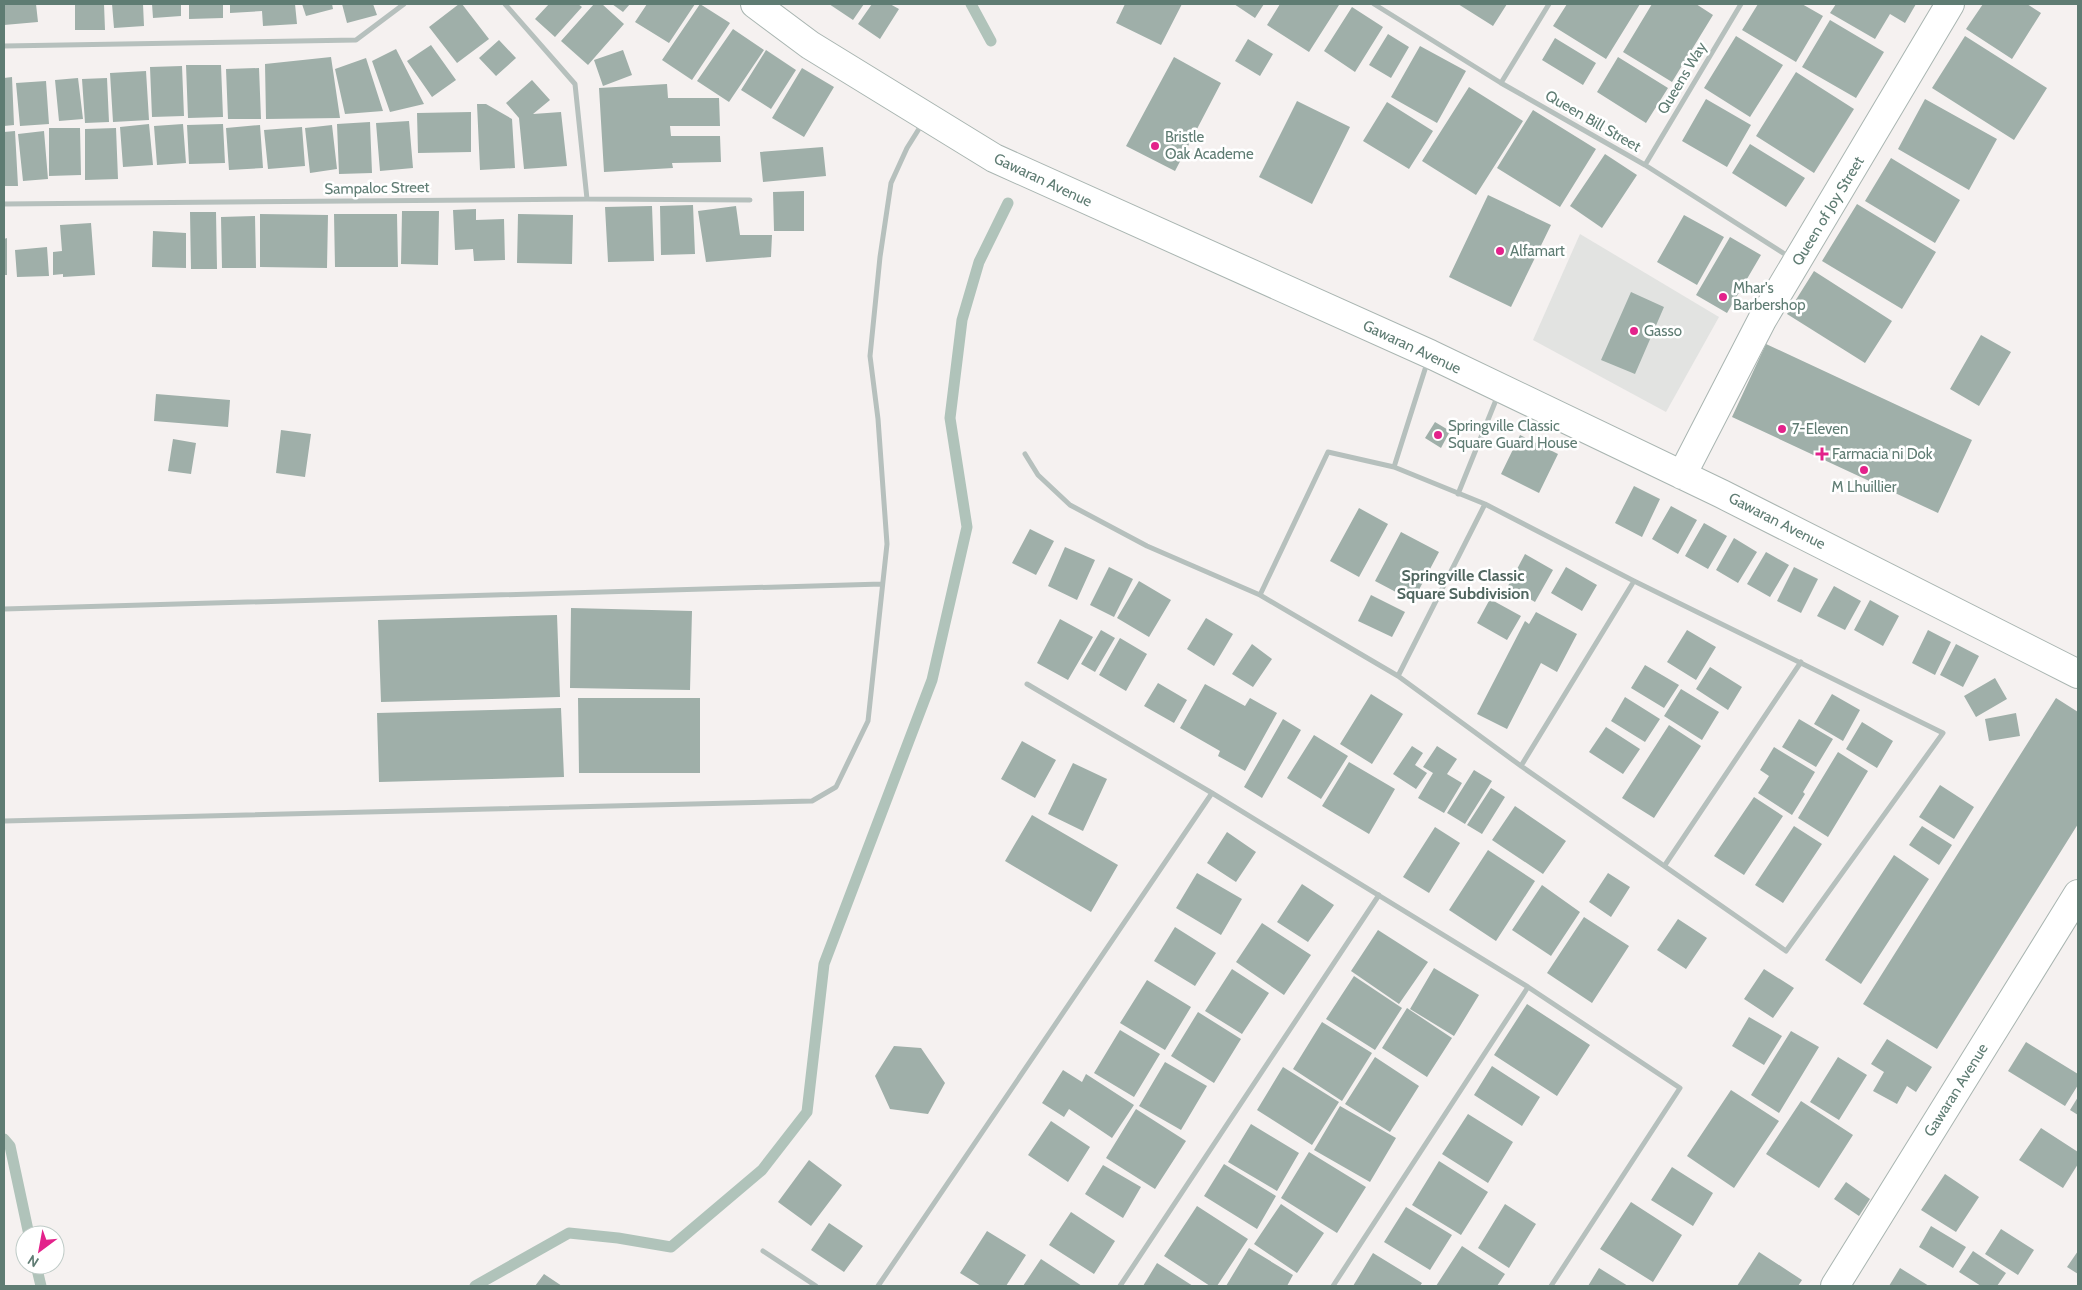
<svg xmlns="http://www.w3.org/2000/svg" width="2082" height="1290" viewBox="0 0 2082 1290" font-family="Cabin,sans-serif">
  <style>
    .built { fill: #e2e3e1 }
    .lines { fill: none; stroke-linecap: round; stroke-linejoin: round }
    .stream { stroke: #b0c3ba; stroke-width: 11 }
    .building { fill: #9fafa9 }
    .secondary-casing { stroke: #a9b5b1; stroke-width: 30 }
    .street { stroke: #b6c0bd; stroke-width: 5 }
    .secondary { stroke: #fff; stroke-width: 28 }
    .poi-dot { fill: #e3228b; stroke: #fff; stroke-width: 2 }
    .labels { text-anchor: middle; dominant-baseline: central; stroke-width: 5; stroke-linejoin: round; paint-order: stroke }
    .street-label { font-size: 15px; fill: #5f7c73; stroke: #fff }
    .poi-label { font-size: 15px; fill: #5f7c73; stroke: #fff; text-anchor: start }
    .neighbourhood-label { font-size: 16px; font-weight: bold; fill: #516760; stroke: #fff }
  </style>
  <rect width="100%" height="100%" fill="#f5f1f0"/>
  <path class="built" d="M 1580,234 L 1719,317 L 1666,412 L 1533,340 Z"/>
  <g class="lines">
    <path class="stream" d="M 971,4 L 991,41
      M 4,1139 L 10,1146 L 29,1235
      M 36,1265 L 41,1286
      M 475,1286 L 569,1233 L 618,1238 L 671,1247 L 762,1170 L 807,1112 L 824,964 L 932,680 L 967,527 L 950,418 L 962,320 L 979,262 L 1008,203"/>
  </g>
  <path class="building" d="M 4,4 L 36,4 L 38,22 L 4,25 Z
    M 75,4 L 104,4 L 105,30 L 75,30 Z
    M 112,4 L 143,4 L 144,26 L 114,28 Z
    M 152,4 L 181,4 L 181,16 L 153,18 Z
    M 189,4 L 223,4 L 223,18 L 189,19 Z
    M 230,4 L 295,4 L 297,24 L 263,26 L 262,11 L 230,13 Z
    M 302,4 L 332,4 L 333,9 L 306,16 Z
    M 342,4 L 373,4 L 377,15 L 347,23 Z
    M 459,4 L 462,4 L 489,39 L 457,63 L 429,27 Z
    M 549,4 L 578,4 L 582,7 L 555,37 L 535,19 Z
    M 594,4 L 602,4 L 624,24 L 588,65 L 561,41 Z
    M 612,4 L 630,4 L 623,12 Z
    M 647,4 L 695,4 L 669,43 L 635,22 Z
    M 700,4 L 730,23 L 692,80 L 662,60 Z
    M 829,4 L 864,4 L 853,20 Z
    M 872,4 L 890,4 L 899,9 L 880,39 L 858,24 Z
    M 1125,4 L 1182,4 L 1161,45 L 1116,23 Z
    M 1234,4 L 1264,4 L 1255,18 Z
    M 1280,4 L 1337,4 L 1339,5 L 1309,52 L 1267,25 Z
    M 1458,4 L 1507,4 L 1493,26 Z
    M 1567,4 L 1640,4 L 1606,59 L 1553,26 Z
    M 1652,4 L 1696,4 L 1713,15 L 1672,82 L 1623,52 Z
    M 1758,4 L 1802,4 L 1823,16 L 1796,62 L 1742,30 Z
    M 1836,4 L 1916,4 L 1905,23 L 1890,14 L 1875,39 L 1830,13 Z
    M 1983,4 L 2027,4 L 2041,13 L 2012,59 L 1966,29 Z
    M 1352,7 L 1383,27 L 1355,72 L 1324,51 Z
    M 1830,20 L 1884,52 L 1856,98 L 1802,67 Z
    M 733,29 L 764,50 L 729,102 L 697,81 Z
    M 1388,34 L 1409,47 L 1391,78 L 1369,65 Z
    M 1736,36 L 1783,65 L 1750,117 L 1704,88 Z
    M 1965,36 L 2047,88 L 2014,140 L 1932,88 Z
    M 1555,38 L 1596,63 L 1583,85 L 1542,60 Z
    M 1248,39 L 1273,54 L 1260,76 L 1235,61 Z
    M 499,40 L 516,58 L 496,76 L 479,58 Z
    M 431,45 L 456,80 L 432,97 L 407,61 Z
    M 1420,46 L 1466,71 L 1437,123 L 1391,97 Z
    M 396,49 L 424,104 L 390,112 L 372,61 Z
    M 623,50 L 632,75 L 603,86 L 594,60 Z
    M 766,50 L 796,70 L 771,109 L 741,90 Z
    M 331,57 L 340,118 L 266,119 L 265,64 Z
    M 1174,57 L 1221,83 L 1175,171 L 1126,146 Z
    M 1618,57 L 1668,88 L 1646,123 L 1597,92 Z
    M 366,58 L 383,111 L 345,114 L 335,69 Z
    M 186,65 L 221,65 L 223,117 L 188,118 Z
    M 182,66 L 184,116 L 152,117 L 150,67 Z
    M 259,68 L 261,119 L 228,119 L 226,69 Z
    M 802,68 L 834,87 L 804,137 L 772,118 Z
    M 146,71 L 149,120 L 113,122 L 110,73 Z
    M 1796,72 L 1854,109 L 1814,173 L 1756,136 Z
    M 12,77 L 14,125 L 4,126 L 4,78 Z
    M 78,78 L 83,119 L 59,121 L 55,80 Z
    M 107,78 L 109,122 L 85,123 L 82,79 Z
    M 532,80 L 550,100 L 533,114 L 561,112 L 567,166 L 524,169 L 519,118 L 506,103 Z
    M 46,81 L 49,124 L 20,126 L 16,83 Z
    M 667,84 L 668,98 L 719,98 L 720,126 L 670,126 L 671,136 L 720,136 L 721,162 L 672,163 L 673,168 L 604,172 L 599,88 Z
    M 1469,87 L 1523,121 L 1476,195 L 1422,161 Z
    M 1706,99 L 1751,125 L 1727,167 L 1682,141 Z
    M 1925,99 L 1997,139 L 1969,190 L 1898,149 Z
    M 1297,101 L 1350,127 L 1312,204 L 1259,177 Z
    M 1387,102 L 1433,131 L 1409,169 L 1363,141 Z
    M 477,104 L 486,104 L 512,119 L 515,168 L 480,170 Z
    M 1533,110 L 1596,149 L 1560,207 L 1497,168 Z
    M 471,112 L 471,152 L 418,153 L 417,113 Z
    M 409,121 L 413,168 L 380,171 L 376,123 Z
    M 370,122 L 372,173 L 339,174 L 337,124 Z
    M 149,124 L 153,165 L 123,167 L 120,127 Z
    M 183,124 L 186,163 L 157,165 L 154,126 Z
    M 223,124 L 225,163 L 189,164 L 187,125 Z
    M 260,125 L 263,168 L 229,170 L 226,128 Z
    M 332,125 L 337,169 L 310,173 L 305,128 Z
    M 302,127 L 305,166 L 268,169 L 264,130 Z
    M 49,128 L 80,128 L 81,175 L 49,176 Z
    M 116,128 L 118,179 L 85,180 L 85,129 Z
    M 15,131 L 18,186 L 4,186 L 4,132 Z
    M 44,131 L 48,179 L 23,181 L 18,134 Z
    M 1750,144 L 1805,178 L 1786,207 L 1732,173 Z
    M 823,147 L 826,176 L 763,182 L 760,152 Z
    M 1605,154 L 1637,175 L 1602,228 L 1570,206 Z
    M 1891,158 L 1960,200 L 1935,243 L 1865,201 Z
    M 804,191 L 804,231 L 774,231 L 773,192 Z
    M 1488,195 L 1551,225 L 1511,307 L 1449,277 Z
    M 1857,204 L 1936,252 L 1902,309 L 1822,261 Z
    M 693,205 L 695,254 L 661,255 L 660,206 Z
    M 652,206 L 654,261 L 608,262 L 605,207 Z
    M 736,206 L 740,235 L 772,235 L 771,257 L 706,262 L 698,211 Z
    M 476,209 L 476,220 L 504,219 L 505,260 L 474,261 L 473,249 L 455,250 L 453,210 Z
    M 402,211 L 439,211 L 438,265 L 401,264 Z
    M 190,212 L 216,212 L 217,269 L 191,269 Z
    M 260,214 L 328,215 L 327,268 L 260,267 Z
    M 334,214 L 397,214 L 398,267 L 335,267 Z
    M 518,214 L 573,215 L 572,264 L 517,263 Z
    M 1684,215 L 1724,237 L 1697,285 L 1657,262 Z
    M 255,216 L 256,268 L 222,268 L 221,217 Z
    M 91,223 L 95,275 L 63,277 L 63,274 L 53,275 L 53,252 L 62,251 L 60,225 Z
    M 153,231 L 186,233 L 186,268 L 152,267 Z
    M 1730,237 L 1761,255 L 1727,313 L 1696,295 Z
    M 7,238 L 7,275 L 4,275 L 4,239 Z
    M 47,247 L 49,276 L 17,277 L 15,250 Z
    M 1814,271 L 1892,321 L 1865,363 L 1787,314 Z
    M 1631,292 L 1664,307 L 1635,374 L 1601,360 Z
    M 1981,335 L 2011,352 L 1979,406 L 1950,389 Z
    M 1766,344 L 1972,440 L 1938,513 L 1732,417 Z
    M 156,394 L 230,400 L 228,427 L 154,421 Z
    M 1435,422 L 1450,431 L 1441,448 L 1425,438 Z
    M 281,430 L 311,434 L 305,477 L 276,473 Z
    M 1520,435 L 1558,454 L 1539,493 L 1501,474 Z
    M 173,439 L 196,443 L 191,474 L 168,471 Z
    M 1634,486 L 1660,499 L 1642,537 L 1615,523 Z
    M 1671,506 L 1697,520 L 1678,554 L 1652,539 Z
    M 1359,508 L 1388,524 L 1359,577 L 1330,561 Z
    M 1704,523 L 1727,536 L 1708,569 L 1685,556 Z
    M 1030,529 L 1054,541 L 1036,575 L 1012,563 Z
    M 1401,532 L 1439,552 L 1413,601 L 1375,581 Z
    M 1734,538 L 1757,552 L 1738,583 L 1716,570 Z
    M 1065,547 L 1095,560 L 1077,600 L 1048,586 Z
    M 1766,552 L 1789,565 L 1770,597 L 1747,584 Z
    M 1525,554 L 1553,570 L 1535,602 L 1508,586 Z
    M 1109,567 L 1133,579 L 1114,617 L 1090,605 Z
    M 1566,567 L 1597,585 L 1582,611 L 1551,593 Z
    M 1794,567 L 1818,579 L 1801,613 L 1777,601 Z
    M 1139,581 L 1171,600 L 1149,637 L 1117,618 Z
    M 1834,586 L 1861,601 L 1845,630 L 1817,616 Z
    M 1371,595 L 1405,612 L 1392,637 L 1358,621 Z
    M 1490,599 L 1521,616 L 1507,640 L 1477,623 Z
    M 1870,600 L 1899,616 L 1883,646 L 1854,630 Z
    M 571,608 L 692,611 L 690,690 L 570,688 Z
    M 1536,612 L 1577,634 L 1557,672 L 1541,663 L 1507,729 L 1477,714 L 1525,621 L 1529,624 Z
    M 557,615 L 560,697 L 381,702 L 378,620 Z
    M 1206,618 L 1233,634 L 1214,666 L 1187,649 Z
    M 1060,619 L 1093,637 L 1068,680 L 1037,663 Z
    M 1101,630 L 1115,638 L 1095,672 L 1081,664 Z
    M 1687,630 L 1716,647 L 1696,680 L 1667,662 Z
    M 1928,630 L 1951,642 L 1935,675 L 1912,663 Z
    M 1120,638 L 1147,654 L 1126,691 L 1099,675 Z
    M 1252,644 L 1272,659 L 1253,687 L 1232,674 Z
    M 1956,644 L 1979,656 L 1963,687 L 1940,675 Z
    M 1645,665 L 1679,685 L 1664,708 L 1631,688 Z
    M 1710,667 L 1742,687 L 1728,710 L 1696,689 Z
    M 1995,678 L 2007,699 L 1976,717 L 1964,696 Z
    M 1158,683 L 1187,700 L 1174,723 L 1144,706 Z
    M 1205,684 L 1245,706 L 1250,698 L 1277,713 L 1245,771 L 1218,756 L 1220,751 L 1180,728 Z
    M 1681,689 L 1719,712 L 1702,740 L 1664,716 Z
    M 1371,694 L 1403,714 L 1372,764 L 1340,744 Z
    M 1832,694 L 1860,710 L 1843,741 L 1814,724 Z
    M 1625,697 L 1660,719 L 1645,742 L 1611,721 Z
    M 578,698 L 700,698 L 700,773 L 579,773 Z
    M 2056,698 L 2078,712 L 2078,824 L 1937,1049 L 1863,1004 Z
    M 561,708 L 564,777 L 379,782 L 377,713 Z
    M 2016,713 L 2020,736 L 1989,741 L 1985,719 Z
    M 1283,719 L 1301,730 L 1262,798 L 1244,787 Z
    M 1799,719 L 1833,739 L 1816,767 L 1782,747 Z
    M 1862,722 L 1893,741 L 1877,768 L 1846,749 Z
    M 1669,725 L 1701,746 L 1654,818 L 1622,798 Z
    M 1606,727 L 1640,749 L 1623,774 L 1589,752 Z
    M 1314,735 L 1348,756 L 1321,799 L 1287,778 Z
    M 1022,741 L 1056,760 L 1035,798 L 1001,779 Z
    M 1412,746 L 1423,753 L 1415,765 L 1427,773 L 1416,789 L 1393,774 Z
    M 1437,746 L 1457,759 L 1447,774 L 1462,783 L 1444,813 L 1418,798 L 1433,773 L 1423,767 Z
    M 1774,747 L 1815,772 L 1803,792 L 1805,794 L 1792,815 L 1758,793 L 1769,776 L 1760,770 Z
    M 1838,752 L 1868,771 L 1828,837 L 1798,818 Z
    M 1349,762 L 1395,789 L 1369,834 L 1322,806 Z
    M 1073,763 L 1107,779 L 1083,831 L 1048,814 Z
    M 1474,770 L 1492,781 L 1465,824 L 1447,813 Z
    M 1940,785 L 1974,807 L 1954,839 L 1919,817 Z
    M 1491,788 L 1505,797 L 1482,834 L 1467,825 Z
    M 1754,797 L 1783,816 L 1744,875 L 1714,856 Z
    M 1515,806 L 1566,841 L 1543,874 L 1492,840 Z
    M 1032,815 L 1118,865 L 1091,912 L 1005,861 Z
    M 1794,826 L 1822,844 L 1783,903 L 1755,885 Z
    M 1922,826 L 1952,845 L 1939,865 L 1909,845 Z
    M 1435,827 L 1460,843 L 1429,893 L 1403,877 Z
    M 1227,832 L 1256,852 L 1236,882 L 1207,863 Z
    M 1488,850 L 1535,881 L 1496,941 L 1449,910 Z
    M 1894,855 L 1929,879 L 1861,984 L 1825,960 Z
    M 1197,873 L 1242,899 L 1221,935 L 1176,908 Z
    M 1608,873 L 1630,887 L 1611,917 L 1589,902 Z
    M 1302,884 L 1334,905 L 1308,942 L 1277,922 Z
    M 1542,885 L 1580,912 L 1551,956 L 1512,930 Z
    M 1584,917 L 1629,946 L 1592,1003 L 1547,973 Z
    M 1678,919 L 1707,938 L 1686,969 L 1657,950 Z
    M 1262,923 L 1311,955 L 1284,995 L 1236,962 Z
    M 1175,927 L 1216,953 L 1195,986 L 1154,961 Z
    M 1378,930 L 1428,962 L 1399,1004 L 1351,971 Z
    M 1434,968 L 1479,995 L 1454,1036 L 1410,1009 Z
    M 1232,969 L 1269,993 L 1242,1034 L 1205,1011 Z
    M 1764,969 L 1794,988 L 1773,1018 L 1744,999 Z
    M 1354,976 L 1402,1008 L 1375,1050 L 1326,1019 Z
    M 1147,980 L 1191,1007 L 1165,1050 L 1120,1023 Z
    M 1527,1004 L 1590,1045 L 1557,1096 L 1494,1055 Z
    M 1407,1008 L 1452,1038 L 1427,1077 L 1382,1048 Z
    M 1198,1012 L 1241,1039 L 1214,1083 L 1171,1056 Z
    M 1749,1017 L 1782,1036 L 1764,1065 L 1732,1046 Z
    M 1322,1022 L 1372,1053 L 1342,1101 L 1293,1069 Z
    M 1120,1030 L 1160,1054 L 1134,1097 L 1094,1073 Z
    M 1791,1031 L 1819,1047 L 1779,1113 L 1751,1095 Z
    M 1887,1039 L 1932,1067 L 1916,1092 L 1907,1086 L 1897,1104 L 1873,1091 L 1884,1072 L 1871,1064 Z
    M 2026,1042 L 2078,1074 L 2078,1085 L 2065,1106 L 2008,1071 Z
    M 894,1046 L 921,1048 L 945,1083 L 928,1114 L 890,1109 L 875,1076 Z
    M 1375,1057 L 1419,1086 L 1390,1132 L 1345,1104 Z
    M 1838,1057 L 1867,1075 L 1839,1120 L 1810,1102 Z
    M 1165,1062 L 1207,1086 L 1181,1130 L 1139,1106 Z
    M 1492,1066 L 1540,1097 L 1522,1126 L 1474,1095 Z
    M 1283,1067 L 1339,1102 L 1312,1145 L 1257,1110 Z
    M 1063,1070 L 1082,1082 L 1086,1074 L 1134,1105 L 1112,1138 L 1069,1109 L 1064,1117 L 1042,1103 Z
    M 1731,1090 L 1779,1121 L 1734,1188 L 1687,1156 Z
    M 2078,1097 L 2078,1115 L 2070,1110 Z
    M 1801,1101 L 1853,1135 L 1819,1188 L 1766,1154 Z
    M 1340,1106 L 1396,1138 L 1370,1182 L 1314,1150 Z
    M 1136,1109 L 1186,1141 L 1155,1189 L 1106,1158 Z
    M 1468,1114 L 1513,1142 L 1488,1183 L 1442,1154 Z
    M 1051,1121 L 1090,1147 L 1068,1182 L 1028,1155 Z
    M 1251,1124 L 1299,1153 L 1277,1191 L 1228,1162 Z
    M 2041,1128 L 2078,1152 L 2078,1164 L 2063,1188 L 2019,1160 Z
    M 1309,1152 L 1366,1187 L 1337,1233 L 1281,1198 Z
    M 809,1160 L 842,1185 L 811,1226 L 778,1202 Z
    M 1439,1161 L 1488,1192 L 1461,1235 L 1412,1205 Z
    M 1224,1164 L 1276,1196 L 1257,1229 L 1204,1196 Z
    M 1103,1165 L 1141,1187 L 1123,1218 L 1085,1194 Z
    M 1672,1167 L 1713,1193 L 1693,1226 L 1651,1200 Z
    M 1945,1174 L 1979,1197 L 1956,1232 L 1921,1210 Z
    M 1846,1182 L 1870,1199 L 1859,1216 L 1834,1199 Z
    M 1631,1202 L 1682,1235 L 1653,1282 L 1600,1249 Z
    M 1281,1204 L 1324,1233 L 1297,1273 L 1254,1244 Z
    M 1505,1204 L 1536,1224 L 1509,1268 L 1478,1248 Z
    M 1197,1206 L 1248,1239 L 1217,1286 L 1210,1286 L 1164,1256 Z
    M 1406,1207 L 1452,1235 L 1430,1270 L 1384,1242 Z
    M 1071,1212 L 1115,1241 L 1094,1274 L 1049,1245 Z
    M 829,1223 L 863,1246 L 844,1272 L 811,1250 Z
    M 1931,1226 L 1966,1247 L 1953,1268 L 1919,1247 Z
    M 2001,1229 L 2034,1250 L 2018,1275 L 1985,1254 Z
    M 987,1231 L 1026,1255 L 1006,1286 L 981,1286 L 960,1273 Z
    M 1462,1246 L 1505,1274 L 1497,1286 L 1436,1286 Z
    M 1249,1248 L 1293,1275 L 1287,1286 L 1226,1286 Z
    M 1973,1251 L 2006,1273 L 1997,1286 L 1981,1286 L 1959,1272 Z
    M 2078,1251 L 2078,1274 L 2067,1267 Z
    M 1759,1252 L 1802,1280 L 1798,1286 L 1737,1286 Z
    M 1373,1253 L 1422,1283 L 1420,1286 L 1353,1286 Z
    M 1041,1259 L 1082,1286 L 1023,1286 Z
    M 1157,1263 L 1193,1286 L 1143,1286 Z
    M 1599,1268 L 1628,1286 L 1588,1286 Z
    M 1900,1268 L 1929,1286 L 1889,1286 Z
    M 544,1274 L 562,1286 L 535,1286 Z"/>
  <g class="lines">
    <g class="secondary-casing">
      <path id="secondary" d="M 755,4 L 810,45 L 994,158 L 1430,354 L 1722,494 L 2078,674
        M 1682,475 L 1762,320 L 1950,4
        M 1835,1286 L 2078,894"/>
    </g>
    <path class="street" d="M 505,4 L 575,84 L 587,199
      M 1374,4 L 1501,83 L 1645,165 L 1791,258
      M 4,46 L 356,40 L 404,4
      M 1501,83 L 1549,4
      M 1645,165 L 1741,4
      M 4,204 L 587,199 L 750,200
      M 1025,454 L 1038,475 L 1070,505 L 1147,546 L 1260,595 L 1398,676 L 1521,766 L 1786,951 L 1943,733 L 1634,581 L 1485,504 L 1394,467 L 1328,452 L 1260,595
      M 1394,467 L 1427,363
      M 1458,494 L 1498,395
      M 4,609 L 882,584
      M 1398,676 L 1485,504
      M 1027,684 L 1212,793 L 1528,987 L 1680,1088 L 1551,1286
      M 1521,766 L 1634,581
      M 4,821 L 812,801 L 836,787 L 868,721 L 887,544 L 878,419 L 870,356 L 880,257 L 891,183 L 907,148 L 922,124
      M 1665,865 L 1801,662
      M 763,1251 L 816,1286
      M 878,1286 L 1212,793
      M 1120,1286 L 1379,895
      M 1333,1286 L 1528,987"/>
    <use href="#secondary" class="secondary"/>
  </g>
  <g class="poi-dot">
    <circle cx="1155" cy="146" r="5"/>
    <circle cx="1500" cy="251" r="5"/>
    <circle cx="1723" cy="297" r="5"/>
    <circle cx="1634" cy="331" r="5"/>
    <circle cx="1782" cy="429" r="5"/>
    <circle cx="1438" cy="435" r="5"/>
    <path d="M1819.5 446.5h5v5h5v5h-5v5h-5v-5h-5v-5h5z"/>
    <circle cx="1864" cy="470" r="5"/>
  </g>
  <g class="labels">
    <g class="street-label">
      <text transform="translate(1682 78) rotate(-59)">Queens Way</text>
      <text transform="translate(1593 121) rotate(30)">Queen Bill Street</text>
      <text transform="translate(1043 180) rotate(25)">Gawaran Avenue</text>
      <text transform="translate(377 188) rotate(-1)">Sampaloc Street</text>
      <text transform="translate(1828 211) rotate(-59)">Queen of Joy Street</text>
      <text transform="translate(1412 347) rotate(25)">Gawaran Avenue</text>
      <text transform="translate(1777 521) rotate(27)">Gawaran Avenue</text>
      <text transform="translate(1956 1090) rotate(-58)">Gawaran Avenue</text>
    </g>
    <g class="poi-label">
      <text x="1165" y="137">Bristle<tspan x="1165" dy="17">Oak Academe</tspan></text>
      <text x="1510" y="251">Alfamart</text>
      <text x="1733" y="288">Mhar's<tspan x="1733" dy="17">Barbershop</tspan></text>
      <text x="1644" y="331">Gasso</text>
      <text x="1448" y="426">Springville Classic<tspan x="1448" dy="17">Square Guard House</tspan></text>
      <text x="1792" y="429">7-Eleven</text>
      <text x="1832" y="454">Farmacia ni Dok</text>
      <text x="1864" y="487" text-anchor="middle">M Lhuillier</text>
    </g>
    <g class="neighbourhood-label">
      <text x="1463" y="575">Springville Classic<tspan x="1463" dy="18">Square Subdivision</tspan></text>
    </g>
  </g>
  <rect width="2082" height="1290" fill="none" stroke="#5f7c73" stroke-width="10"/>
  <g transform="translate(40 1250) rotate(212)"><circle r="24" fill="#ffffff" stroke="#bfcbc7"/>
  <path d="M0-4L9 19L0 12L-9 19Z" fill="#e3228b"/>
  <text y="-8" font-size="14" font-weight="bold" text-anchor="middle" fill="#5f7c73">N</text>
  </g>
</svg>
